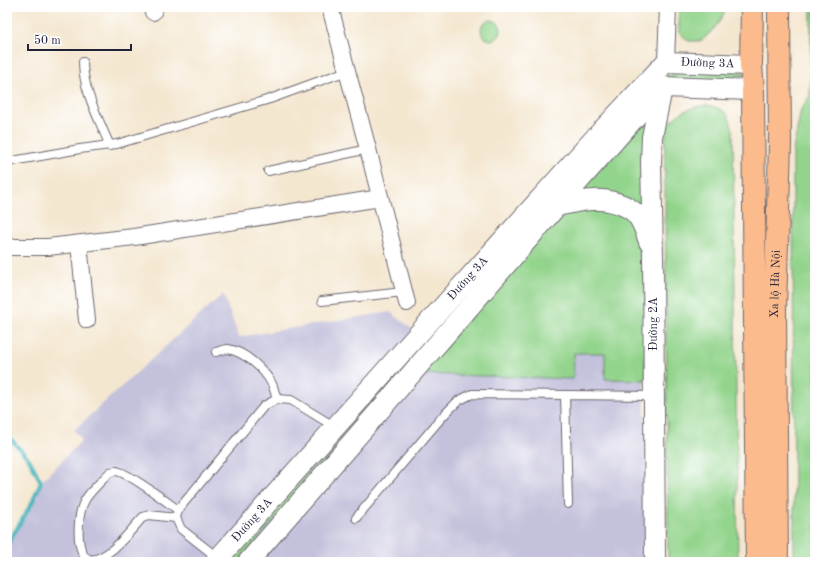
<svg xmlns="http://www.w3.org/2000/svg" width="822" height="569" viewBox="0 0 822 569" font-family="'Old Standard TT',serif">
  <style>
    .industrial { fill: #c3c1db }
    .green { fill: #93d48c; stroke: #5a7b64 }
    .lines { fill: none; stroke-linecap: round; stroke-linejoin: round }
    .stream { stroke: #45b5bd; stroke-width: 4 }
    .service-casing { stroke: #6c676f; stroke-width: 10 }
    .minor-casing { stroke: #6c676f; stroke-width: 18 }
    .tertiary-casing { stroke: #6c676f; stroke-width: 22 }
    .trunk-casing { stroke: #6c676f; stroke-width: 24 }
    .service { stroke: #fff; stroke-width: 8 }
    .minor { stroke: #fff; stroke-width: 16 }
    .tertiary { stroke: #fff; stroke-width: 20 }
    .trunk { stroke: #fbbb8c; stroke-width: 22 }
    .labels { text-anchor: middle; dominant-baseline: central; stroke-width: 4; stroke-linejoin: round; paint-order: stroke }
    .street-label { font-size: 12px; fill: #22223b; stroke: #fff }
  </style>
  <rect width="100%" height="100%" fill="#fff"/>
  <filter id="ink" filterUnits="userSpaceOnUse"><feTurbulence type="fractalNoise" baseFrequency=".025" numOctaves="2"/><feDisplacementMap in="SourceGraphic" scale="8" xChannelSelector="R" yChannelSelector="G"/><feConvolveMatrix kernelMatrix="1 2 1 2 8 2 1 2 1" color-interpolation-filters="sRGB"/></filter>
  <filter id="wash" filterUnits="userSpaceOnUse"><feTurbulence type="fractalNoise" baseFrequency=".012" numOctaves="4" result="noise"/><feDisplacementMap in="SourceGraphic" scale="16" xChannelSelector="R" yChannelSelector="G"/><feGaussianBlur stdDeviation="0.9" result="paint"/><feColorMatrix in="noise" values="0 0 0 0 0 0 0 0 0 0 0 0 0 0 0 0 0 1.4 0 .05"/><feComposite in="paint" operator="in"/></filter>
  <g filter="url(#wash)">
    <rect width="100%" height="100%" fill="#f4e7d0"/>
    <path class="industrial" d="M 641,232 L 648,562 L 7,562 L 7,545 L 32,503 L 41,482 L 82,440 L 74,430 L 223,294 L 239,337 L 390,312 L 412,329 Z"/>
    <path class="green" d="M 679,7 L 726,7 C 723,20 711,33 701,41 L 688,41 L 679,32 Z
      M 811,7 L 815,7 L 815,562 L 794,562 L 793,151 L 801,109 L 810,96 Z
      M481 30a10 10 0 1 1 20 0a10 10 0 1 1-20 0Z
      M 669,70 L 744,72 L 745,82 L 667,80 Z
      M 707,105 C 726,110 729,112 733,131 L 738,562 L 668,562 L 665,189 C 665,176 663,133 669,124 C 678,112 693,106 707,105 Z
      M 648,115 L 644,217 L 573,199 Z
      M 593,204 L 626,212 L 645,245 L 646,380 L 605,379 L 605,353 L 574,353 L 573,379 L 421,374 L 564,209 Z
      M 540,214 L 238,562 L 226,562 Z"/>
    <g class="lines">
      <path class="stream" d="M 7,435 L 29,459 L 41,482 L 32,503 L 7,545"/>
    </g>
  </g>
  <g filter="url(#ink)">
    <g class="lines">
      <g class="service-casing">
        <path id="service" d="M 83,62 C 83,91 99,119 110,146
          M 7,162 L 80,149 L 117,144 L 270,99 L 347,71
          M 268,171 L 368,149
          M 322,301 L 403,292
          M 216,352 C 220,351 224,349 228,349 C 245,352 264,369 272,384 C 274,388 275,394 277,399
          M 565,395 L 568,504
          M 176,518 L 149,515 L 143,517 C 130,531 110,559 90,560 C 88,558 84,557 83,554 C 76,541 78,512 85,500 C 91,490 102,481 110,472 C 112,472 114,471 116,471 C 128,472 167,502 178,510
          M 356,518 L 443,416 L 458,401 L 472,394 L 653,396
          M 218,558 L 181,529 L 176,518 L 178,510 L 264,406 L 277,399 L 291,400 L 335,427"/>
      </g>
      <g class="minor-casing">
        <path id="minor" d="M 330,7 L 368,149 L 407,303
          M 153,12 L 155,7
          M 666,62 L 668,7
          M 79,244 L 87,320
          M 7,247 L 48,247 L 134,237 L 380,198"/>
      </g>
      <g class="tertiary-casing">
        <g id="tertiary">
          <path d="M 662,87 L 753,90"/>
          <path d="M 557,206 C 569,204 582,200 593,200 C 607,199 627,204 636,214 C 643,222 646,232 649,242"/>
          <path id="s1" d="M 215,562 L 421,331 L 593,140 L 666,62 L 751,65"/>
          <path d="M 248,562 L 557,206 L 662,87"/>
          <path d="M 655,562 L 653,256 L 651,162 L 652,137 L 662,89"/>
        </g>
      </g>
      <g class="trunk-casing">
        <g id="trunk">
          <path d="M 752,7 L 751,65 L 753,90 L 757,562"/>
          <path id="s2" d="M 777,562 L 775,310 L 780,143 L 779,7"/>
        </g>
      </g>
      <use href="#service" class="service"/>
      <use href="#minor" class="minor"/>
      <use href="#tertiary" class="tertiary"/>
      <use href="#trunk" class="trunk"/>
    </g>
  </g>
  <g class="labels">
    <g class="street-label">
      <text stroke="none"><textPath href="#s1" startOffset="715">Đường 3A</textPath></text>
      <text stroke="none"><textPath href="#s1" startOffset="380">Đường 3A</textPath></text>
      <text stroke="none"><textPath href="#s2" startOffset="278">Xa lộ Hà Nội</textPath></text>
      <text transform="translate(654 324) rotate(-90)">Đường 2A</text>
      <text stroke="none"><textPath href="#s1" startOffset="56">Đường 3A</textPath></text>
    </g>
  </g>
  <rect width="822" height="569" fill="none" stroke="#fff" stroke-width="24"/>
  <path d="M28 44v6h103v-6" fill="none" stroke="#22223b" stroke-width="2"/>
  <text x="34" y="44" font-size="12" fill="#22223b" stroke="#ffffff" stroke-width="3" paint-order="stroke">50 m</text>
</svg>
